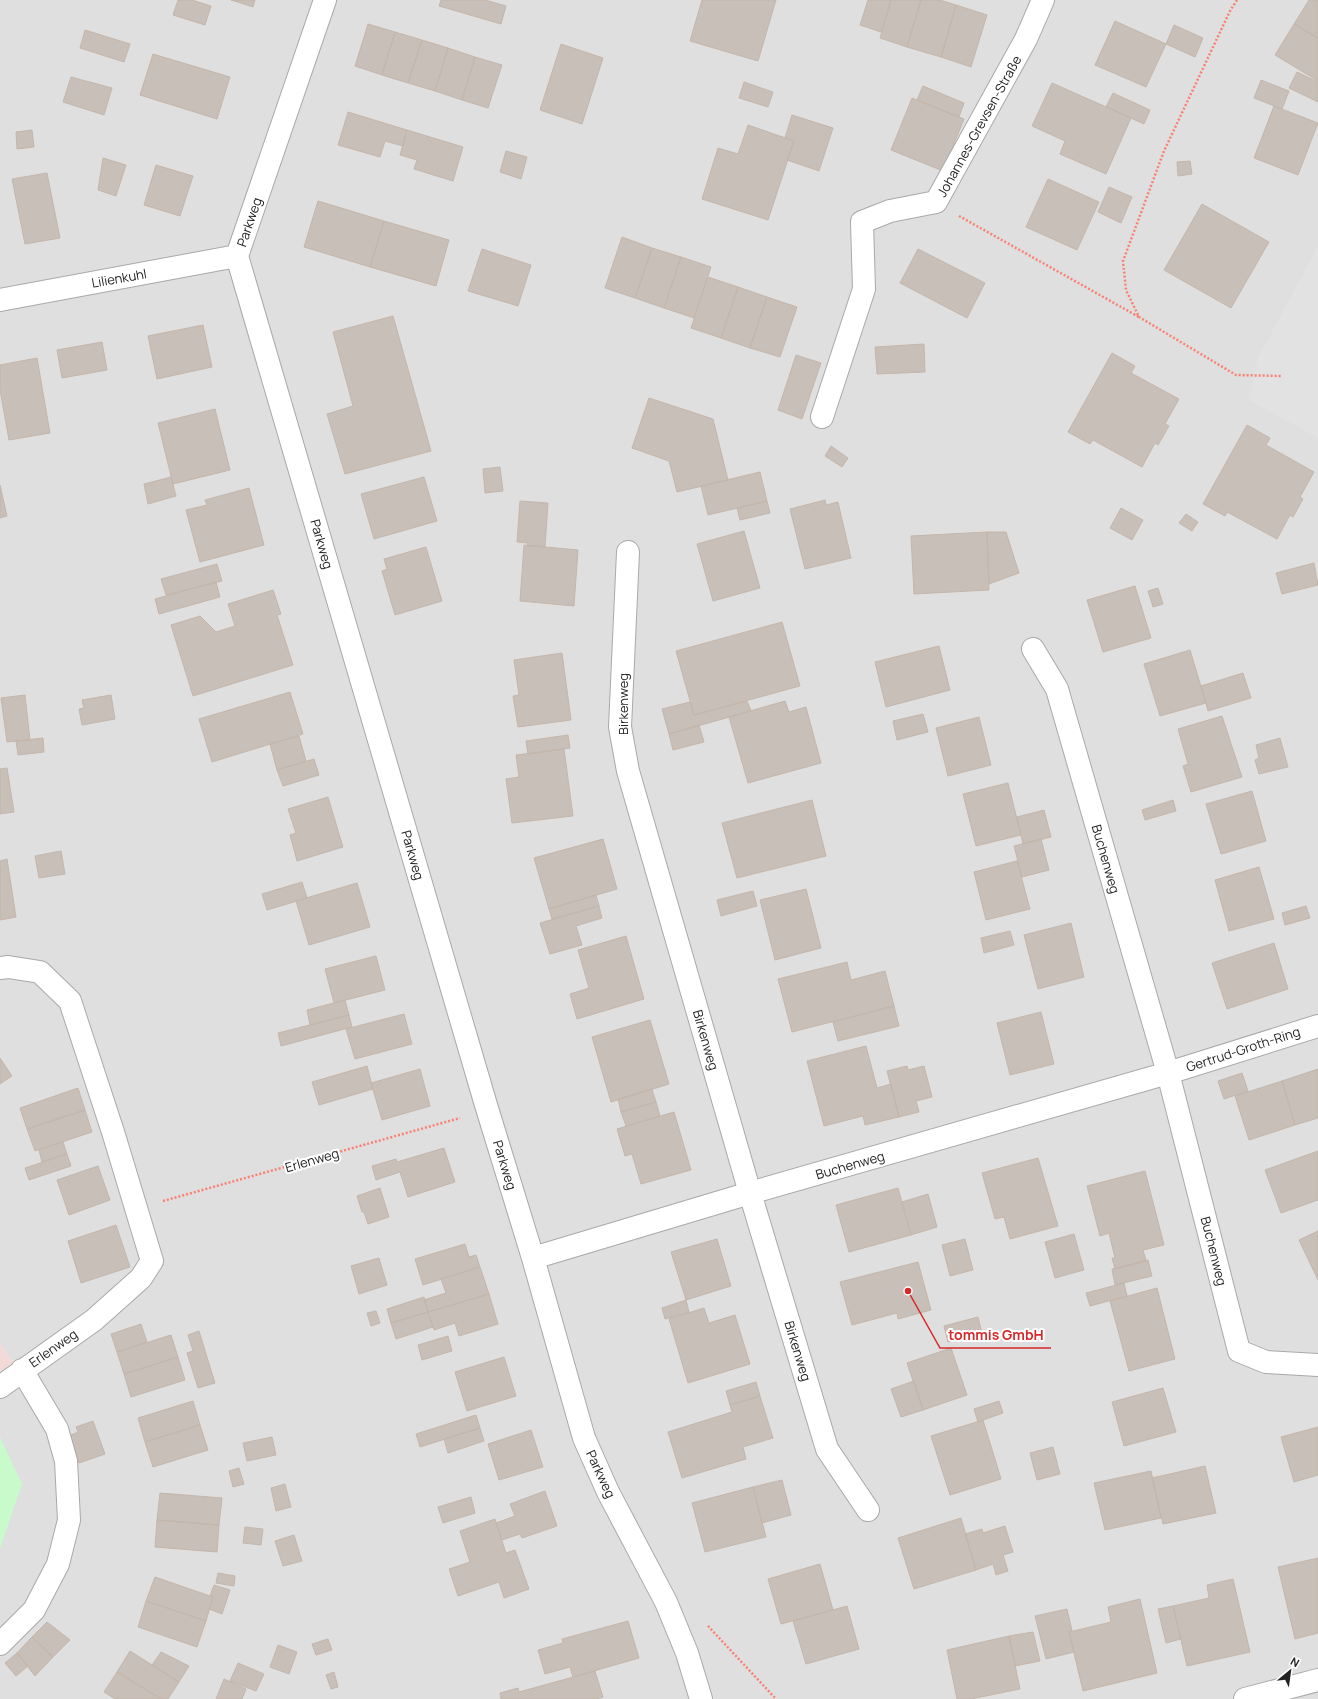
<svg xmlns="http://www.w3.org/2000/svg" width="1318" height="1699" viewBox="0 0 1318 1699" font-family="Manrope,sans-serif">
  <style>
    .residential { fill: #e0dfdf }
    .commercial { fill: #f2dad9 }
    .park { fill: #c8facc }
    .parking { fill: #e2e2e2 }
    .building { fill: #c7bfb8; stroke: #c4b6ab }
    .lines { fill: none; stroke-linecap: round; stroke-linejoin: round }
    .minor-casing { stroke: #a9a9a9; stroke-width: 24 }
    .path { stroke: #fa8072; stroke-width: 2.5; stroke-dasharray: 2 2; stroke-linecap: butt }
    .minor { stroke: #fff; stroke-width: 22 }
    .labels { text-anchor: middle; dominant-baseline: central; stroke-width: 4; stroke-linejoin: round; paint-order: stroke }
    .street-label { font-size: 13px; fill: #222; stroke: #fff }
    .leader { fill: none; stroke: #d62828; stroke-width: 1.5 }
    .callout-dot { fill: #d62828; stroke: #fff; stroke-width: 1.5 }
    .callout-label { font-size: 14px; text-anchor: middle; font-weight: bold; fill: #d62828; stroke: #fff; stroke-width: 4; stroke-linejoin: round; paint-order: stroke }
  </style>
  <rect width="100%" height="100%" fill="#f2efe9"/>
  <path class="residential" d="M 0,0 L 1318,0 L 1318,1699 L 0,1699 L 0,1372 L 14,1362 L 0,1344 Z"/>
  <path class="commercial" d="M 0,1344 L 14,1362 L 0,1372 Z"/>
  <path class="park" d="M 0,1437 L 22,1484 L 0,1549 Z"/>
  <path class="parking" d="M 1318,246 L 1318,438 L 1249,400 L 1258,358 Z"/>
  <path class="building" d="M 178,0 L 192,0 L 211,6 L 205,25 L 173,15 Z
    M 231,0 L 255,0 L 253,7 Z
    M 441,0 L 485,0 L 506,6 L 501,24 L 439,6 Z
    M 702,0 L 776,0 L 758,61 L 690,41 Z
    M 868,0 L 891,0 L 881,32 L 860,25 Z
    M 891,0 L 921,0 L 907,47 L 880,38 Z
    M 921,0 L 940,0 L 956,5 L 941,57 L 907,47 Z
    M 1309,0 L 1318,0 L 1318,38 L 1294,24 Z
    M 956,5 L 987,15 L 971,67 L 941,57 Z
    M 1115,21 L 1166,44 L 1146,87 L 1095,65 Z
    M 368,24 L 395,32 L 382,75 L 355,66 Z
    M 1294,24 L 1318,38 L 1318,81 L 1275,55 Z
    M 1174,25 L 1203,38 L 1195,57 L 1166,44 Z
    M 85,30 L 130,44 L 124,62 L 80,48 Z
    M 395,32 L 422,40 L 408,83 L 382,75 Z
    M 422,40 L 448,48 L 435,91 L 408,83 Z
    M 561,44 L 603,58 L 582,124 L 540,110 Z
    M 448,48 L 475,57 L 462,100 L 435,91 Z
    M 153,54 L 230,77 L 217,119 L 140,95 Z
    M 475,57 L 502,65 L 488,108 L 462,100 Z
    M 1297,72 L 1318,82 L 1318,102 L 1289,88 Z
    M 71,77 L 112,88 L 104,115 L 63,102 Z
    M 1261,80 L 1289,91 L 1282,109 L 1254,98 Z
    M 744,82 L 773,92 L 768,107 L 739,98 Z
    M 1052,83 L 1131,118 L 1106,174 L 1060,154 L 1065,141 L 1032,126 Z
    M 923,86 L 964,103 L 959,117 L 917,100 Z
    M 1113,93 L 1150,110 L 1144,124 L 1106,107 Z
    M 912,98 L 964,119 L 943,171 L 891,150 Z
    M 1274,106 L 1318,123 L 1298,175 L 1254,158 Z
    M 348,112 L 407,130 L 403,146 L 385,141 L 380,157 L 338,145 Z
    M 792,115 L 833,128 L 819,171 L 787,160 L 794,141 L 785,138 Z
    M 748,125 L 794,141 L 768,220 L 702,199 L 718,148 L 738,154 Z
    M 32,130 L 34,147 L 17,149 L 16,132 Z
    M 407,130 L 463,147 L 453,181 L 414,169 L 417,160 L 400,155 Z
    M 506,151 L 527,157 L 521,179 L 500,172 Z
    M 103,158 L 126,165 L 116,196 L 98,190 Z
    M 1190,161 L 1192,174 L 1178,176 L 1177,162 Z
    M 156,165 L 193,176 L 180,216 L 144,205 Z
    M 47,173 L 60,238 L 25,244 L 12,179 Z
    M 1048,179 L 1099,202 L 1077,250 L 1026,227 Z
    M 1109,187 L 1132,197 L 1121,223 L 1098,212 Z
    M 318,201 L 384,221 L 370,267 L 304,247 Z
    M 1202,204 L 1269,242 L 1231,308 L 1164,270 Z
    M 384,221 L 449,240 L 436,286 L 370,267 Z
    M 622,237 L 652,248 L 635,298 L 605,288 Z
    M 652,248 L 681,257 L 664,308 L 635,298 Z
    M 482,249 L 531,265 L 518,306 L 468,291 Z
    M 918,249 L 985,283 L 967,318 L 900,283 Z
    M 681,257 L 711,267 L 694,318 L 664,308 Z
    M 708,277 L 738,287 L 721,338 L 691,328 Z
    M 738,287 L 767,297 L 750,348 L 721,338 Z
    M 767,297 L 797,307 L 780,357 L 750,348 Z
    M 393,316 L 431,451 L 345,474 L 327,414 L 353,406 L 333,332 Z
    M 203,325 L 212,367 L 157,379 L 148,336 Z
    M 102,342 L 107,370 L 62,378 L 57,350 Z
    M 924,344 L 925,372 L 877,374 L 875,347 Z
    M 1112,353 L 1135,366 L 1131,373 L 1179,399 L 1165,424 L 1169,426 L 1158,445 L 1155,443 L 1142,467 L 1093,440 L 1090,444 L 1068,432 Z
    M 796,355 L 821,363 L 802,419 L 778,410 Z
    M 37,358 L 50,433 L 9,440 L 0,390 L 0,365 Z
    M 649,398 L 713,419 L 728,480 L 677,492 L 669,461 L 632,448 Z
    M 215,409 L 230,470 L 173,484 L 158,423 Z
    M 1247,425 L 1270,438 L 1266,445 L 1314,472 L 1300,497 L 1303,499 L 1293,517 L 1290,515 L 1277,539 L 1227,512 L 1225,516 L 1203,504 Z
    M 831,446 L 848,458 L 842,467 L 825,456 Z
    M 500,467 L 503,491 L 485,493 L 483,469 Z
    M 760,472 L 767,501 L 708,515 L 701,486 Z
    M 171,477 L 176,496 L 148,504 L 144,484 Z
    M 424,477 L 437,521 L 374,539 L 361,494 Z
    M 0,485 L 7,516 L 0,518 Z
    M 249,488 L 264,545 L 200,562 L 186,510 L 207,505 L 205,500 Z
    M 825,500 L 826,505 L 838,502 L 851,558 L 805,569 L 790,509 Z
    M 520,501 L 548,503 L 545,547 L 527,546 L 528,543 L 517,542 Z
    M 767,501 L 770,513 L 740,520 L 737,508 Z
    M 1121,508 L 1143,520 L 1132,540 L 1110,528 Z
    M 1186,514 L 1198,522 L 1192,531 L 1179,523 Z
    M 744,531 L 760,588 L 713,601 L 697,544 Z
    M 987,532 L 1006,532 L 1019,573 L 989,584 Z
    M 987,532 L 989,590 L 914,594 L 911,536 Z
    M 524,545 L 578,550 L 574,606 L 520,601 Z
    M 426,547 L 442,601 L 395,615 L 382,571 L 387,569 L 384,559 Z
    M 1314,563 L 1318,585 L 1282,594 L 1276,573 Z
    M 217,564 L 222,581 L 166,595 L 161,579 Z
    M 216,582 L 220,597 L 159,614 L 155,599 Z
    M 1135,586 L 1151,638 L 1103,652 L 1087,600 Z
    M 1158,588 L 1163,604 L 1153,607 L 1148,591 Z
    M 273,590 L 281,614 L 277,615 L 293,665 L 193,696 L 171,625 L 200,616 L 216,632 L 235,626 L 228,604 Z
    M 782,622 L 800,686 L 694,715 L 676,651 Z
    M 939,646 L 950,690 L 886,707 L 875,662 Z
    M 1190,650 L 1206,703 L 1160,716 L 1144,664 Z
    M 562,653 L 571,720 L 518,727 L 513,696 L 519,695 L 514,660 Z
    M 1243,673 L 1251,698 L 1208,711 L 1201,686 Z
    M 290,692 L 303,734 L 212,762 L 199,719 Z
    M 25,695 L 30,740 L 7,742 L 1,698 Z
    M 111,695 L 115,719 L 82,725 L 79,709 L 84,708 L 82,700 Z
    M 747,701 L 751,711 L 669,734 L 662,709 L 690,702 L 694,715 Z
    M 785,701 L 789,712 L 806,707 L 821,763 L 748,783 L 729,717 Z
    M 923,714 L 928,732 L 897,740 L 893,721 Z
    M 1222,716 L 1242,777 L 1191,792 L 1183,766 L 1188,764 L 1178,729 Z
    M 979,717 L 991,765 L 948,776 L 936,728 Z
    M 699,725 L 704,742 L 673,750 L 669,734 Z
    M 568,735 L 570,748 L 528,754 L 526,741 Z
    M 299,736 L 306,761 L 277,770 L 270,744 Z
    M 43,738 L 44,752 L 18,755 L 16,741 Z
    M 1280,738 L 1288,767 L 1259,774 L 1255,760 L 1259,758 L 1256,745 Z
    M 564,749 L 573,816 L 512,823 L 506,779 L 519,777 L 516,755 Z
    M 314,759 L 319,775 L 283,786 L 277,770 Z
    M 7,768 L 14,812 L 0,814 L 0,769 Z
    M 1008,783 L 1021,835 L 976,846 L 963,794 Z
    M 1252,791 L 1266,841 L 1221,854 L 1206,804 Z
    M 328,797 L 343,847 L 297,861 L 290,835 L 296,833 L 288,809 Z
    M 812,800 L 826,856 L 737,878 L 722,823 Z
    M 1173,800 L 1176,811 L 1145,820 L 1142,810 Z
    M 1044,810 L 1051,837 L 1023,844 L 1017,817 Z
    M 603,839 L 617,889 L 549,909 L 534,858 Z
    M 1041,839 L 1049,870 L 1022,877 L 1014,846 Z
    M 61,851 L 65,874 L 39,878 L 35,856 Z
    M 7,859 L 16,917 L 0,920 L 0,861 Z
    M 1017,861 L 1030,909 L 986,920 L 974,872 Z
    M 1259,867 L 1274,919 L 1229,931 L 1215,880 Z
    M 302,882 L 307,898 L 267,910 L 262,894 Z
    M 357,883 L 370,927 L 309,945 L 296,901 Z
    M 806,889 L 821,948 L 775,960 L 760,900 Z
    M 753,891 L 757,906 L 721,916 L 717,900 Z
    M 596,895 L 599,906 L 552,919 L 549,909 Z
    M 599,906 L 602,918 L 576,926 L 582,945 L 550,954 L 540,923 Z
    M 1306,906 L 1310,918 L 1285,925 L 1282,913 Z
    M 1071,923 L 1084,977 L 1038,989 L 1024,935 Z
    M 1010,931 L 1014,945 L 984,953 L 981,938 Z
    M 626,936 L 644,999 L 577,1019 L 570,994 L 589,988 L 578,950 Z
    M 1274,943 L 1288,989 L 1227,1009 L 1212,963 Z
    M 376,956 L 385,990 L 334,1003 L 325,969 Z
    M 847,962 L 851,980 L 885,971 L 894,1006 L 792,1032 L 778,979 Z
    M 345,1000 L 349,1015 L 310,1025 L 307,1010 Z
    M 894,1006 L 899,1026 L 838,1041 L 833,1022 Z
    M 1041,1012 L 1054,1064 L 1010,1075 L 997,1023 Z
    M 404,1014 L 412,1044 L 355,1059 L 346,1029 Z
    M 349,1015 L 352,1027 L 281,1046 L 278,1033 Z
    M 650,1020 L 669,1084 L 611,1102 L 592,1037 Z
    M 866,1046 L 877,1088 L 891,1084 L 899,1117 L 865,1125 L 863,1116 L 824,1126 L 807,1061 Z
    M 0,1058 L 12,1076 L 0,1084 Z
    M 367,1066 L 373,1089 L 319,1105 L 312,1082 Z
    M 907,1066 L 908,1070 L 924,1066 L 932,1097 L 916,1101 L 919,1112 L 899,1117 L 887,1071 Z
    M 420,1069 L 430,1106 L 382,1120 L 371,1083 Z
    M 1318,1069 L 1318,1118 L 1295,1125 L 1282,1081 Z
    M 1242,1073 L 1248,1091 L 1224,1099 L 1218,1081 Z
    M 1282,1081 L 1295,1125 L 1249,1140 L 1235,1096 Z
    M 78,1088 L 85,1110 L 27,1129 L 20,1108 Z
    M 652,1089 L 656,1102 L 621,1112 L 618,1099 Z
    M 656,1102 L 660,1116 L 626,1126 L 621,1112 Z
    M 85,1110 L 92,1132 L 35,1151 L 27,1129 Z
    M 674,1112 L 691,1170 L 641,1184 L 632,1154 L 625,1156 L 617,1129 Z
    M 63,1142 L 67,1154 L 42,1162 L 39,1150 Z
    M 444,1148 L 455,1182 L 408,1197 L 400,1172 L 376,1180 L 372,1166 L 396,1159 L 397,1162 Z
    M 1318,1151 L 1318,1200 L 1281,1213 L 1265,1170 Z
    M 67,1154 L 71,1166 L 29,1180 L 25,1168 Z
    M 1038,1158 L 1058,1226 L 1010,1239 L 1004,1217 L 995,1219 L 982,1173 Z
    M 98,1166 L 110,1200 L 69,1215 L 57,1180 Z
    M 1145,1171 L 1164,1245 L 1143,1250 L 1146,1261 L 1115,1269 L 1112,1258 L 1115,1258 L 1109,1233 L 1100,1236 L 1087,1186 Z
    M 380,1188 L 389,1217 L 368,1224 L 364,1212 L 362,1212 L 357,1196 Z
    M 898,1188 L 911,1235 L 849,1252 L 836,1205 Z
    M 928,1194 L 937,1227 L 911,1235 L 902,1202 Z
    M 116,1225 L 130,1267 L 81,1283 L 68,1241 Z
    M 1318,1231 L 1318,1280 L 1299,1240 Z
    M 1074,1234 L 1084,1270 L 1055,1278 L 1045,1242 Z
    M 717,1239 L 731,1286 L 686,1300 L 671,1252 Z
    M 965,1239 L 973,1270 L 950,1276 L 942,1245 Z
    M 465,1244 L 469,1257 L 476,1255 L 480,1267 L 423,1285 L 415,1259 Z
    M 379,1258 L 387,1285 L 359,1294 L 351,1266 Z
    M 1148,1260 L 1152,1276 L 1115,1285 L 1112,1269 Z
    M 918,1262 L 931,1310 L 898,1319 L 897,1313 L 852,1325 L 840,1282 Z
    M 480,1267 L 489,1294 L 428,1312 L 424,1300 L 446,1293 L 441,1279 Z
    M 1124,1283 L 1127,1296 L 1090,1306 L 1086,1293 Z
    M 1157,1288 L 1175,1359 L 1129,1371 L 1110,1301 Z
    M 489,1294 L 498,1324 L 459,1336 L 455,1323 L 434,1330 L 428,1312 Z
    M 424,1297 L 428,1312 L 391,1323 L 387,1309 Z
    M 686,1300 L 689,1312 L 665,1319 L 662,1308 Z
    M 704,1308 L 709,1323 L 735,1315 L 750,1364 L 688,1383 L 669,1319 Z
    M 376,1311 L 380,1323 L 371,1326 L 367,1313 Z
    M 428,1312 L 433,1327 L 396,1339 L 391,1323 Z
    M 978,1317 L 982,1333 L 948,1342 L 944,1326 Z
    M 141,1324 L 147,1342 L 117,1352 L 111,1334 Z
    M 199,1331 L 215,1383 L 198,1388 L 187,1353 L 193,1351 L 188,1335 Z
    M 171,1335 L 178,1357 L 124,1374 L 117,1352 Z
    M 448,1336 L 452,1351 L 422,1360 L 418,1345 Z
    M 951,1348 L 967,1395 L 923,1410 L 907,1363 Z
    M 178,1357 L 185,1380 L 131,1397 L 124,1374 Z
    M 504,1357 L 516,1396 L 467,1411 L 455,1372 Z
    M 914,1381 L 923,1410 L 901,1417 L 891,1389 Z
    M 756,1382 L 760,1396 L 730,1405 L 726,1391 Z
    M 1163,1388 L 1176,1432 L 1124,1446 L 1112,1402 Z
    M 760,1396 L 773,1438 L 743,1447 L 746,1459 L 682,1478 L 668,1432 L 732,1412 L 730,1405 Z
    M 193,1401 L 200,1425 L 145,1442 L 138,1418 Z
    M 999,1401 L 1003,1413 L 978,1422 L 974,1409 Z
    M 476,1415 L 480,1428 L 420,1447 L 416,1434 Z
    M 983,1420 L 1001,1479 L 950,1495 L 931,1436 Z
    M 93,1421 L 105,1454 L 79,1463 L 69,1436 L 78,1432 L 76,1427 Z
    M 200,1425 L 208,1450 L 153,1467 L 145,1442 Z
    M 1318,1427 L 1318,1475 L 1294,1482 L 1281,1437 Z
    M 480,1428 L 484,1441 L 448,1453 L 444,1439 Z
    M 531,1430 L 543,1467 L 499,1480 L 488,1444 Z
    M 272,1437 L 276,1455 L 247,1461 L 243,1443 Z
    M 1053,1447 L 1060,1474 L 1037,1480 L 1030,1453 Z
    M 1205,1466 L 1216,1513 L 1163,1524 L 1152,1478 Z
    M 239,1468 L 244,1484 L 233,1487 L 229,1471 Z
    M 1151,1471 L 1161,1518 L 1105,1530 L 1094,1483 Z
    M 782,1480 L 791,1515 L 762,1523 L 753,1487 Z
    M 285,1484 L 291,1507 L 276,1511 L 271,1488 Z
    M 753,1487 L 766,1537 L 705,1552 L 692,1503 Z
    M 545,1491 L 557,1526 L 522,1538 L 520,1534 L 502,1540 L 496,1523 L 515,1516 L 510,1504 Z
    M 160,1493 L 222,1498 L 219,1525 L 157,1520 Z
    M 471,1497 L 475,1513 L 443,1523 L 438,1507 Z
    M 961,1518 L 976,1570 L 914,1589 L 898,1538 Z
    M 495,1519 L 506,1553 L 515,1550 L 529,1589 L 504,1598 L 499,1582 L 458,1596 L 449,1569 L 470,1562 L 460,1531 Z
    M 157,1520 L 219,1525 L 217,1552 L 155,1547 Z
    M 1005,1526 L 1013,1552 L 1003,1555 L 1008,1571 L 996,1575 L 993,1564 L 976,1570 L 965,1534 L 982,1529 L 983,1533 Z
    M 245,1527 L 263,1529 L 261,1545 L 243,1543 Z
    M 294,1535 L 302,1561 L 283,1566 L 275,1541 Z
    M 1318,1558 L 1318,1633 L 1295,1639 L 1278,1567 Z
    M 820,1564 L 833,1610 L 781,1624 L 768,1579 Z
    M 218,1573 L 235,1576 L 234,1586 L 216,1583 Z
    M 155,1577 L 213,1597 L 206,1621 L 146,1601 Z
    M 1233,1579 L 1250,1652 L 1187,1666 L 1173,1606 L 1209,1598 L 1207,1585 Z
    M 214,1585 L 230,1590 L 222,1614 L 209,1609 L 213,1597 L 210,1596 Z
    M 1140,1599 L 1157,1673 L 1083,1691 L 1069,1632 L 1111,1622 L 1108,1607 Z
    M 146,1601 L 206,1621 L 197,1647 L 138,1627 Z
    M 847,1606 L 859,1649 L 806,1664 L 793,1621 Z
    M 1173,1606 L 1181,1639 L 1166,1643 L 1158,1609 Z
    M 1067,1609 L 1072,1631 L 1069,1632 L 1074,1652 L 1046,1659 L 1035,1616 Z
    M 628,1621 L 639,1658 L 573,1677 L 570,1667 L 545,1674 L 538,1650 L 563,1643 L 562,1639 Z
    M 47,1622 L 70,1640 L 53,1657 L 32,1637 Z
    M 1033,1632 L 1040,1661 L 1015,1666 L 1009,1636 Z
    M 1009,1636 L 1020,1689 L 971,1699 L 957,1699 L 947,1650 Z
    M 32,1637 L 53,1657 L 35,1676 L 17,1653 Z
    M 328,1639 L 332,1650 L 316,1655 L 312,1644 Z
    M 278,1645 L 297,1652 L 289,1674 L 270,1667 Z
    M 130,1651 L 179,1682 L 168,1699 L 161,1699 L 117,1672 Z
    M 161,1652 L 189,1666 L 179,1682 L 152,1665 Z
    M 17,1653 L 28,1666 L 16,1676 L 5,1663 Z
    M 238,1663 L 264,1674 L 256,1691 L 230,1681 Z
    M 595,1671 L 603,1697 L 597,1699 L 501,1699 L 500,1693 L 518,1688 L 519,1692 Z
    M 117,1672 L 161,1699 L 115,1699 L 104,1692 Z
    M 334,1672 L 338,1687 L 331,1689 L 326,1675 Z
    M 224,1679 L 246,1689 L 242,1699 L 216,1699 Z"/>
  <g class="lines">
    <g class="minor-casing">
      <path id="minor" d="M 325,0 L 237,256 L 486,1105 L 533,1258 L 584,1438 L 608,1492 L 666,1602 L 687,1653 L 701,1699
        M 0,300 L 237,256
        M 822,417 L 864,289 L 862,222 L 890,211 L 936,202 L 1026,39 L 1043,0
        M 628,552 L 620,727 L 628,771 L 750,1193 L 827,1449 L 868,1510
        M 1033,649 L 1057,689 L 1168,1073 L 1239,1351 L 1266,1362 L 1318,1365
        M 0,968 L 8,967 L 40,972 L 70,1001 L 113,1132 L 152,1261 L 141,1278 L 94,1320 L 0,1387
        M 533,1258 L 750,1193 L 1168,1073 L 1318,1026
        M 0,1644 L 34,1610 L 58,1564 L 69,1520 L 66,1461 L 57,1429 L 22,1370
        M 1245,1699 L 1318,1680"/>
    </g>
    <path class="path" d="M 1237,0 L 1230,11 L 1164,151 L 1123,261 L 1126,290 L 1139,317 L 1236,375 L 1282,376
      M 959,216 L 1139,317
      M 163,1201 L 460,1118
      M 708,1626 L 776,1699"/>
    <use href="#minor" class="minor"/>
  </g>
  <g class="labels">
    <g class="street-label">
      <text transform="translate(979 126) rotate(-61)">Johannes-Grevsen-Straße</text>
      <text transform="translate(249 222) rotate(-71)">Parkweg</text>
      <text transform="translate(119 278) rotate(-10)">Lilienkuhl</text>
      <text transform="translate(322 544) rotate(74)">Parkweg</text>
      <text transform="translate(623 704) rotate(-90)">Birkenweg</text>
      <text transform="translate(413 855) rotate(74)">Parkweg</text>
      <text transform="translate(1106 859) rotate(74)">Buchenweg</text>
      <text transform="translate(706 1040) rotate(74)">Birkenweg</text>
      <text transform="translate(1243 1049) rotate(-18)">Gertrud-Groth-Ring</text>
      <text transform="translate(312 1160) rotate(-16)">Erlenweg</text>
      <text transform="translate(505 1165) rotate(73)">Parkweg</text>
      <text transform="translate(850 1165) rotate(-16)">Buchenweg</text>
      <text transform="translate(1214 1251) rotate(76)">Buchenweg</text>
      <text transform="translate(53 1348) rotate(-35)">Erlenweg</text>
      <text transform="translate(798 1351) rotate(73)">Birkenweg</text>
      <text transform="translate(601 1474) rotate(65)">Parkweg</text>
    </g>
  </g>
  <path class="leader" d="M908 1291L940 1348H1051"/>
  <circle class="callout-dot" cx="908" cy="1291" r="4"/>
  <g class="callout-label">
    <text x="996" y="1340">tommis GmbH</text>
  </g>
  <g transform="translate(1290 1671) rotate(29)" stroke="#ffffff" stroke-width="3" paint-order="stroke">
  <path d="M0-3L7 15L0 10L-7 15Z" fill="#222222"/>
  <text y="-6" font-size="11" font-weight="bold" text-anchor="middle" fill="#222222">N</text>
  </g>
</svg>
